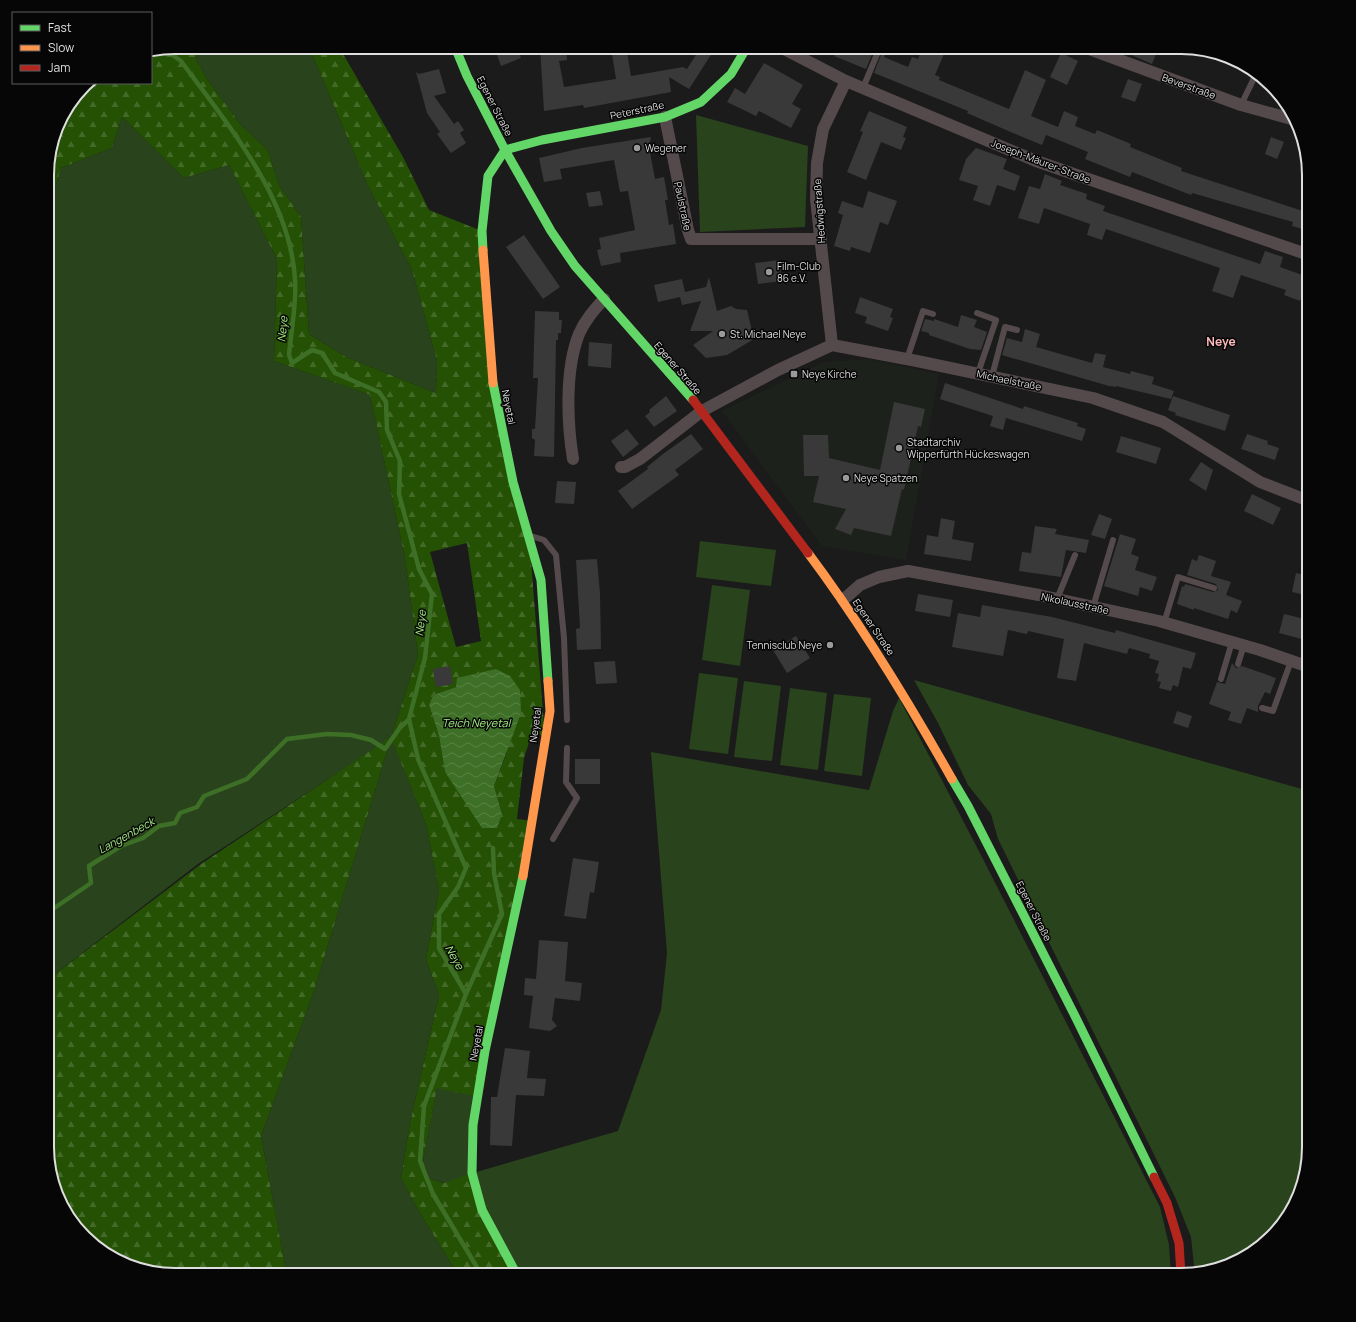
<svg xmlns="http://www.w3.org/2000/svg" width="1356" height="1322" viewBox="0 0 1356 1322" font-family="Manrope,sans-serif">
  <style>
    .built { fill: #1d211b }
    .grass { fill: #29431c }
    .forest { fill: url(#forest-firs); fill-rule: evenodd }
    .water { fill: url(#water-waves) }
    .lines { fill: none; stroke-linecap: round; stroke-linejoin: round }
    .stream { stroke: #3e6f26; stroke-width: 4.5 }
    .building { fill: #393939 }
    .lane { stroke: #554a4b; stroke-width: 6 }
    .street { stroke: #554a4b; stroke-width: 12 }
    .fast { stroke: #63d668; stroke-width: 9 }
    .slow { stroke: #ff974d; stroke-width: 9 }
    .jam { stroke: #b3261e; stroke-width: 9 }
    .poi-dot { fill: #999a99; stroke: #060606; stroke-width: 1.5 }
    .labels { text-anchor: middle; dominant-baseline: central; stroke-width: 3; stroke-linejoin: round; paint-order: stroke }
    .street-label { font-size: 10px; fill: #dddedd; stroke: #060606 }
    .poi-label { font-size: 10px; fill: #dddedd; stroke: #060606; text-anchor: start }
    .water-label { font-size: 11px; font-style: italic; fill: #a4ec83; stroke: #060606 }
    .quarter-label { font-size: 12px; font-weight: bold; fill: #feb9bd; stroke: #060606 }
    .rim { fill: none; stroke: #dddedd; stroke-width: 2 }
  </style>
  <defs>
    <pattern id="forest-firs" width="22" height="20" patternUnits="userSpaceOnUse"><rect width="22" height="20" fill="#245104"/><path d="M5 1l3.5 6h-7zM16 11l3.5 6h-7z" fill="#436a28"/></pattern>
    <pattern id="water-waves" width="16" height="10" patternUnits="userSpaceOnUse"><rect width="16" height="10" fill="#3e6f26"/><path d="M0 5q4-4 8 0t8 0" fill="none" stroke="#598345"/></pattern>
  </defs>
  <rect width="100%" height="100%" fill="#1b1b1b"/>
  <path class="built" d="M 868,359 L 939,374 L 906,560 L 822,546 L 722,411 L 824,362 Z"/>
  <path class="grass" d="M 204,47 L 309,47 L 368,186 L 412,270 L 437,361 L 436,393 L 346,357 L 309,334 L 301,217 L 279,185 L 268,150 L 241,125 L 207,79 L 195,57 Z
    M 696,115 L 808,146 L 805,227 L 700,232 Z
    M 122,117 L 184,178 L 229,165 L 277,259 L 274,361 L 370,395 L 405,558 L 418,655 L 391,737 L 426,824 L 439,890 L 426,959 L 439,995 L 410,1123 L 401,1178 L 417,1208 L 458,1275 L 287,1275 L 261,1136 L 314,991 L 391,738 L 198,864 L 47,980 L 47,216 L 61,168 L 112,148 Z
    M 700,541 L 776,550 L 771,586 L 696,577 Z
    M 712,585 L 750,590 L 740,666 L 702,660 Z
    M 699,673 L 738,678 L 728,754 L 689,749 Z
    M 914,680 L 1309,791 L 1309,1147 L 1299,1196 L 1265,1243 L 1230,1265 L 1199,1271 L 1194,1266 L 1191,1237 L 1175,1197 L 998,839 L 991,814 L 968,785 L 938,723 Z
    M 744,681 L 781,686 L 772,761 L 734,757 Z
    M 790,688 L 827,693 L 818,770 L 780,765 Z
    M 834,694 L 871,698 L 862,776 L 824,771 Z
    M 899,698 L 983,859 L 1160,1207 L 1169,1245 L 1171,1275 L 517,1275 L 472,1174 L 445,1183 L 428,1178 L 423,1160 L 437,1087 L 477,1097 L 473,1173 L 618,1131 L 661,1010 L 667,953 L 651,752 L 869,790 L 893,711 Z"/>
  <path class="forest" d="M 175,47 L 204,47 L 195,57 L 207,79 L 241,125 L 268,150 L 279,185 L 301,217 L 309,334 L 346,357 L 436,393 L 437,361 L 412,270 L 368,186 L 309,47 L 339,47 L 403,157 L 429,210 L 482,231 L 492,380 L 529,535 L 545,738 L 533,730 L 524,758 L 517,819 L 533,821 L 477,1097 L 437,1088 L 423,1160 L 428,1178 L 444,1183 L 472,1173 L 517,1275 L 458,1275 L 417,1208 L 401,1178 L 410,1123 L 439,995 L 426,959 L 439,890 L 426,824 L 391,738 L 314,991 L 261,1136 L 287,1275 L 175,1275 L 126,1265 L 79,1231 L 57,1196 L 47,1147 L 47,980 L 201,864 L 391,737 L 418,655 L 405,558 L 370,395 L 274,361 L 277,259 L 229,165 L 184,178 L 122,117 L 112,148 L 61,168 L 47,216 L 47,167 L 60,119 L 88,83 L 151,83 L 151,52 ZM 467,543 L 481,641 L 456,647 L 430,552 ZM 456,687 L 507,752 L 494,786 L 502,814 L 459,792 L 445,772 L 439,736 L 429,705 L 433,695 Z"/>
  <path class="water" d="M 496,669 L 510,676 L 520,690 L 521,713 L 494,786 L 502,814 L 497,828 L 482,828 L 445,772 L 439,736 L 429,705 L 433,695 L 456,687 L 457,678 Z"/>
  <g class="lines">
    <path class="stream" d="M 164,49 L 181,61 C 227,124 290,197 295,279 C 297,300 291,333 289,355 L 292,363 L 312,350 L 322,353 L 335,373 L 379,392 L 386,402 L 387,430 L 400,461 L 399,494 L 419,569 L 432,594 L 425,658 L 409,719 L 418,759 L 466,868 L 458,887 L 439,914 L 439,948 L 466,994 L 424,1106 L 420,1161 L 433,1194 L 478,1269 L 485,1275
      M 47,913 L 91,883 L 89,866 L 121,846 L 143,838 L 159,826 L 175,823 L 180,813 L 197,807 L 204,796 L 247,779 L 287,739 L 327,734 L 351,735 L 371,740 L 385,749 L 399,729 L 409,719
      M 466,994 L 502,914 L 494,873 L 493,848"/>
  </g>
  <path class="building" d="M 494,47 L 516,47 L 521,58 L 501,66 Z
    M 540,47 L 566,47 L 567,60 L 559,61 L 564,87 L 616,79 L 612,54 L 627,52 L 631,76 L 683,67 L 687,69 L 701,47 L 716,47 L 689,89 L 669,77 L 671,92 L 584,108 L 583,105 L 544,111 Z
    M 839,47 L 875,47 L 866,69 L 834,56 Z
    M 884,47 L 888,47 L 884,57 L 908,67 L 912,57 L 918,59 L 923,47 L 947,47 L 935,75 L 940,77 L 939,80 L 1009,109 L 1025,70 L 1046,80 L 1031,116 L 1058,127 L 1064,111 L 1078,117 L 1075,126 L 1095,134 L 1097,130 L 1131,144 L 1130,147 L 1182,168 L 1181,171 L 1309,213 L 1309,231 L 1292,226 L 1293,222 L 1192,193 L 1191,195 L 1132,172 L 1130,177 L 1085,159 L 1088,152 L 1046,135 L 1042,145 L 1013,133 L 967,113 L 968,111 L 874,73 Z
    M 1113,47 L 1159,47 L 1152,64 Z
    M 1061,53 L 1078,61 L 1067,85 L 1050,77 Z
    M 764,63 L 803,85 L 792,104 L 801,109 L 791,128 L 759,111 L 756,116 L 727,102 L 735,88 L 745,94 Z
    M 439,69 L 446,93 L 434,96 L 454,124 L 458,121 L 464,130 L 460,133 L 466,143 L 451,153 L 437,134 L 440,132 L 427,113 L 416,72 L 419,74 Z
    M 1128,79 L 1142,84 L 1135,102 L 1121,97 Z
    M 869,111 L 907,127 L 903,137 L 906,138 L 901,150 L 881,142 L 866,180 L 847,172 L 863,132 L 860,131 Z
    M 651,137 L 649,147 L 655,179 L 664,177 L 668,200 L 665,200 L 669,225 L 673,224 L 676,244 L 620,253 L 621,262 L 601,266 L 597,250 L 601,249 L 599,238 L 635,230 L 628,191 L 620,192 L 614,160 L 560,169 L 562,179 L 544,182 L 539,158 L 582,148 Z
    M 1271,137 L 1284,142 L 1277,159 L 1265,154 Z
    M 976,148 L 1007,159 L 1003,169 L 1020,176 L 1015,191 L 997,185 L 990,206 L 973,200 L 978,186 L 959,180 L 966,159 Z
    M 1045,174 L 1062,181 L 1060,185 L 1087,194 L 1086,199 L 1105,206 L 1103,211 L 1260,264 L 1265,251 L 1283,257 L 1280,267 L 1308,277 L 1300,301 L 1284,295 L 1286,290 L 1241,275 L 1233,298 L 1212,291 L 1220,268 L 1106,229 L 1102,240 L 1087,235 L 1090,224 L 1044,208 L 1039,224 L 1018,218 L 1029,186 L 1040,189 Z
    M 600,191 L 603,205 L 589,207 L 586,193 Z
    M 868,191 L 897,201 L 888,225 L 880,222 L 870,253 L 851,247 L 850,251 L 834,246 L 843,215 L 838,213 L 842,201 L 863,208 Z
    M 524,235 L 560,287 L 543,299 L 506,247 Z
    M 779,260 L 782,281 L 758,284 L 755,263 Z
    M 709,277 L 717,311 L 731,306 L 736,309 L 747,310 L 754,339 L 727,355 L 706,358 L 693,345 L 713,331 L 690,331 L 701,301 L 682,305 L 680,297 L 658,302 L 654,285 L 682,279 L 685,292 L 706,287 Z
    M 860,297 L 893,309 L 890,317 L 893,318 L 888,331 L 865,323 L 867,317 L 855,313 Z
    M 535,311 L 559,312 L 559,320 L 562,320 L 561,333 L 558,333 L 558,340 L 556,340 L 554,457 L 534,456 L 535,440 L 532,438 L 532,429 L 535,429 L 538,378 L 533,378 Z
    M 961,315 L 977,320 L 974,327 L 987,332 L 981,350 L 970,349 L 929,335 L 929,333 L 921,331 L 925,319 L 934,321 L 934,319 L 958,327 Z
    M 1025,329 L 1040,334 L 1036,347 L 1092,363 L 1095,353 L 1106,355 L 1103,367 L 1130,374 L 1131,371 L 1154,377 L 1152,384 L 1174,391 L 1171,399 L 1116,386 L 1116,387 L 1109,386 L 1002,355 L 1007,338 L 1022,342 Z
    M 589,342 L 612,344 L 611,368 L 588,366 Z
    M 945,383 L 1023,409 L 1024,406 L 1078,423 L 1077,426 L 1086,429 L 1082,441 L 1006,418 L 1003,430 L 990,426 L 993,416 L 940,399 Z
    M 666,396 L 677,411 L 654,427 L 645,416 L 650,412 L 649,410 Z
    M 1173,396 L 1230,415 L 1225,431 L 1175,415 L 1176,413 L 1168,410 Z
    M 894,402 L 925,409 L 921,427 L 918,426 L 904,490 L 902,489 L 891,536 L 854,528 L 851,535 L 835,529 L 846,509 L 813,502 L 819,476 L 804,476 L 803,435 L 828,435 L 829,458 L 880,470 Z
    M 627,429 L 639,444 L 623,457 L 611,441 Z
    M 691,434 L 703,449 L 675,470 L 679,475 L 632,509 L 618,491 L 648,469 L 647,467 L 663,454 Z
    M 1247,434 L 1268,441 L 1267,444 L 1279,448 L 1275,460 L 1241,449 Z
    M 1121,436 L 1161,448 L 1156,464 L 1116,452 Z
    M 1201,462 L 1213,470 L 1206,491 L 1189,480 Z
    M 557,481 L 576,482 L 574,504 L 555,503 Z
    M 1252,494 L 1281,508 L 1273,525 L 1244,511 Z
    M 1099,514 L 1112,519 L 1105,539 L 1091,535 Z
    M 941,518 L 955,521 L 952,539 L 974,543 L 971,561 L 924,554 L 927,535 L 938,537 Z
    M 1035,526 L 1057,529 L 1055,534 L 1089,540 L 1086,553 L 1066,550 L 1061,577 L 1019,571 L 1022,552 L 1031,553 Z
    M 1120,534 L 1136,539 L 1131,554 L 1139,557 L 1135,570 L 1157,577 L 1152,591 L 1140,587 L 1138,596 L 1104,586 Z
    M 1199,555 L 1216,561 L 1211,576 L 1231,582 L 1226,595 L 1242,601 L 1237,613 L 1231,610 L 1228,619 L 1194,608 L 1194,610 L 1177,604 L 1182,586 L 1184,587 L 1185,584 L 1213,592 L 1218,590 L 1216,584 L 1187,575 L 1192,559 L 1197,561 Z
    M 597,559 L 600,593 L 601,649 L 577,650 L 576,629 L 580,628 L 576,560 Z
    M 1296,573 L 1309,576 L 1309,596 L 1292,592 Z
    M 918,594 L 953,600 L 950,617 L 915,611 Z
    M 982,605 L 1052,617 L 1115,633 L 1116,630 L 1196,653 L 1191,669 L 1183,667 L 1178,687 L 1173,685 L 1171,691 L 1159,688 L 1161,682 L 1157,681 L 1159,674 L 1155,673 L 1159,661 L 1149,658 L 1150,654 L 1129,648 L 1127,654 L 1084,643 L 1076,681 L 1057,678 L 1064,639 L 1028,631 L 1027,634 L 1008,630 L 1003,656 L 952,647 L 958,613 L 980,617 Z
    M 1284,614 L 1309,620 L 1309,641 L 1279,633 Z
    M 796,636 L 810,658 L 787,673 L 773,650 Z
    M 615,661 L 617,683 L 596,684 L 594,662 Z
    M 1232,663 L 1236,668 L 1242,666 L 1276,678 L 1270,694 L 1265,692 L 1258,706 L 1258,712 L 1247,708 L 1241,724 L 1228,720 L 1231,712 L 1209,704 L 1217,682 L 1225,684 Z
    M 450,666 L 453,684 L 436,687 L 433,669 Z
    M 1177,711 L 1192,716 L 1188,728 L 1173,723 Z
    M 575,759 L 600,759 L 600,784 L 575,784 Z
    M 573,858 L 599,862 L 594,893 L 590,892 L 586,919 L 564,916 Z
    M 539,940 L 568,942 L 565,981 L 582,983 L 580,1001 L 555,998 L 552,1020 L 557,1026 L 550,1031 L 529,1028 L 533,996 L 524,995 L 525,978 L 536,979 Z
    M 505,1048 L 530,1051 L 527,1078 L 546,1079 L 544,1096 L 516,1095 L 512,1146 L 490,1145 L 491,1097 L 497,1097 Z"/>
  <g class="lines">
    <path class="lane" d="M 863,88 L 880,47
      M 1241,105 L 1256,74
      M 977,313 L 996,320 L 978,373
      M 907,359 L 923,311 L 933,314
      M 992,376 L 1005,327 L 1017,330
      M 531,536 L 544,540 L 556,555 L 564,638 L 567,720
      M 1057,599 L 1075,555
      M 1093,607 L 1113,540
      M 1164,623 L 1178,577 L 1214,588
      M 1238,664 L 1244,645
      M 1221,679 L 1232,642
      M 1262,708 L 1273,711 L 1291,661
      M 553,839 L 577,798 L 566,782 L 567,748"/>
    <path class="street" d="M 780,47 L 846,81 L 1036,161 L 1309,255
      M 1084,47 L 1241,105 L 1295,120
      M 665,117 L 688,230 L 691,239 L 821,239
      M 832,345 L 816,199 L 817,163 L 823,129 L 846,81
      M 573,459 C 567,422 565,369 579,334 C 585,320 594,310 604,299
      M 621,467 L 625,467 L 640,459 L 702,411 L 778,370 L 832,345 L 917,361 L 1093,398 L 1163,422 L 1260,482 L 1309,501
      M 843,600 L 860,585 L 879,577 L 908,571 L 1039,595 L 1159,621 L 1260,650 L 1309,667"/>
    <path class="fast" d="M 455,47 L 467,76 L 505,150 L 551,231 L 575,266 L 693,400
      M 483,250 L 482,231 L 488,176 L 505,150 L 542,140 L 665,117 L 701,102 L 731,74 L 747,47
      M 493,383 L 513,482 L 541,580 L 548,681
      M 952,779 L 968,806 L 1074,1014 L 1154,1177
      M 517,1275 L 482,1210 L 472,1173 L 473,1125 L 485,1051 L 523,876"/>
    <path class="slow" d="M 483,250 L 493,383
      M 808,553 C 862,625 908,701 952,779
      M 523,876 L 550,711 L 548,681"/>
    <path class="jam" d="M 693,400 L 808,553
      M 1154,1177 L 1167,1203 L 1179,1243 L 1181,1275"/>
  </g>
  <g class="poi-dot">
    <circle cx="637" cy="148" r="4"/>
    <circle cx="769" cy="272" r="4"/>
    <circle cx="722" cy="334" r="4"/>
    <rect x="790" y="370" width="8" height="8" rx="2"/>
    <circle cx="899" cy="448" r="4"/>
    <circle cx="846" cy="478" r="4"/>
    <circle cx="830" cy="645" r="4"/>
  </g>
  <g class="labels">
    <g class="street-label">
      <text transform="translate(1189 86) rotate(20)">Beverstraße</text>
      <text transform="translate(495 106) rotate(63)">Egener Straße</text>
      <text transform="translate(637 110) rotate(-12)">Peterstraße</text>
      <text transform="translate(1041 161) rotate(21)">Joseph-Mäurer-Straße</text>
      <text transform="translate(683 206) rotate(78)">Paulstraße</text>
      <text transform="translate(819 211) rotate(-94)">Hedwigstraße</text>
      <text transform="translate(678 368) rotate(49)">Egener Straße</text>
      <text transform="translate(1009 380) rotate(12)">Michaelstraße</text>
      <text transform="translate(509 407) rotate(79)">Neyetal</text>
      <text transform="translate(1075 603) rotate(12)">Nikolausstraße</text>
      <text transform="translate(874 627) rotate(56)">Egener Straße</text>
      <text transform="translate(535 725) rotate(-82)">Neyetal</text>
      <text transform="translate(1034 911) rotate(63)">Egener Straße</text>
      <text transform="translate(476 1043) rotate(-79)">Neyetal</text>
    </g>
    <g class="poi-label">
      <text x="645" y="148">Wegener</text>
      <text x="777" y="266">Film-Club<tspan x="777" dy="12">86 e.V.</tspan></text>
      <text x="730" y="334">St. Michael Neye</text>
      <text x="802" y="374">Neye Kirche</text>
      <text x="907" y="442">Stadtarchiv<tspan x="907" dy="12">Wipperfürth Hückeswagen</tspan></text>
      <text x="854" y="478">Neye Spatzen</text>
      <text x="822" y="645" text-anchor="end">Tennisclub Neye</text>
    </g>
    <g class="water-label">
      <text transform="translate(282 329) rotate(-85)">Neye</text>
      <text transform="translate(420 623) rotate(-83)">Neye</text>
      <text x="476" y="722">Teich Neyetal</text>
      <text transform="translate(126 835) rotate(-29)">Langenbeck</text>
      <text transform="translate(455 957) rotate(61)">Neye</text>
    </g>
    <g class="quarter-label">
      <text x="1221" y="341">Neye</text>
    </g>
  </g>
  <path d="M0 0H1356V1322H0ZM175 54H1181A121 121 0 0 1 1302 175V1147A121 121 0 0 1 1181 1268H175A121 121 0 0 1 54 1147V175A121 121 0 0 1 175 54Z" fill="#060606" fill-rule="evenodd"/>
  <path class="rim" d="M175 54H1181A121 121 0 0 1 1302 175V1147A121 121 0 0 1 1181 1268H175A121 121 0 0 1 54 1147V175A121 121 0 0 1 175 54Z"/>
  <rect x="12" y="12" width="140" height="72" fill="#060606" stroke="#5c5c5c"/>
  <rect x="20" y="25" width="20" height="6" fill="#63d668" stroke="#5c5c5c"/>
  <text x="48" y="32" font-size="12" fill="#dddedd">Fast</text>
  <rect x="20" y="45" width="20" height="6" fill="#ff974d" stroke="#5c5c5c"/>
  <text x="48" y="52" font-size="12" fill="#dddedd">Slow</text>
  <rect x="20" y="65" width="20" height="6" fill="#b3261e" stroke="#5c5c5c"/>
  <text x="48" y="72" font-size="12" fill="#dddedd">Jam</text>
</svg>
